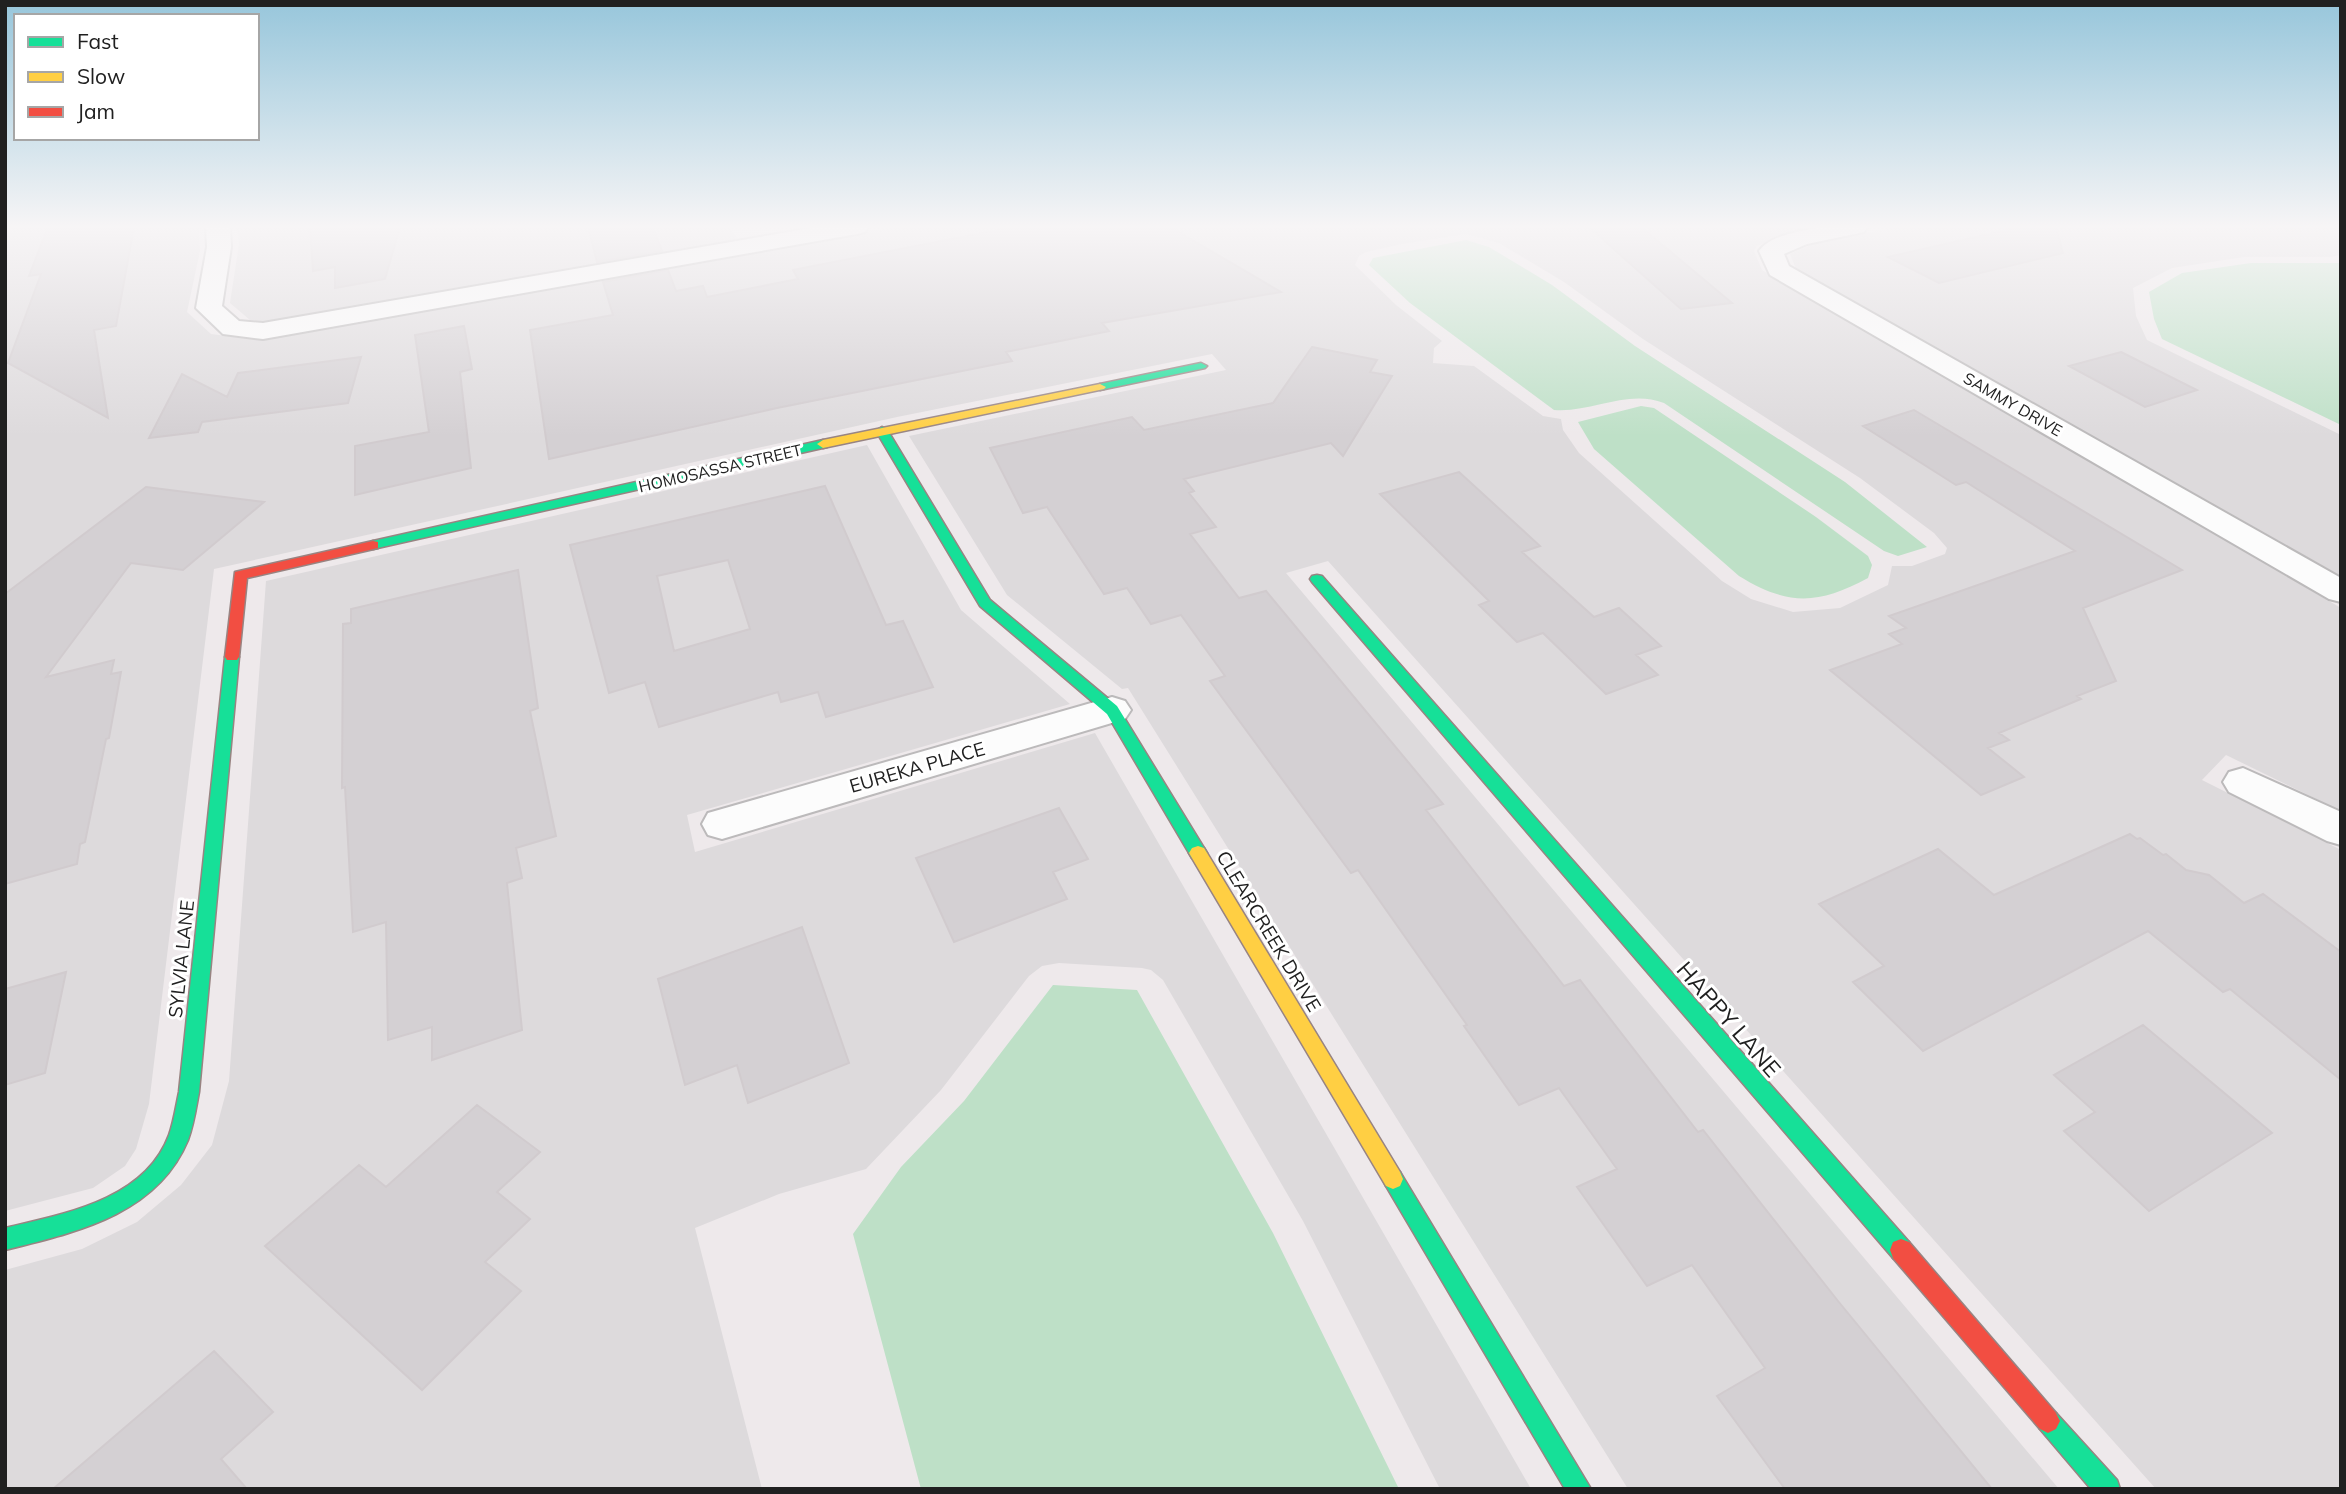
<svg xmlns="http://www.w3.org/2000/svg" width="2346" height="1494" viewBox="0 0 2346 1494" font-family="Mulish,sans-serif">
  <style>
    .residential { fill: #dddadc; fill-rule: evenodd }
    .water { fill: #bee0c7 }
    .building { fill: #d4d0d3; stroke: #d1cbce; stroke-width: 2; fill-rule: evenodd }
    .lines { fill: none; stroke-linecap: round; stroke-linejoin: round }
    .street-casing { stroke: #bcbabb; stroke-width: 4 }
    .fast-casing { stroke: #988482; stroke-width: 3 }
    .slow-casing { stroke: #988482; stroke-width: 3 }
    .jam-casing { stroke: #988482; stroke-width: 3 }
    .street { fill: #fcfcfc; fill-rule: evenodd }
    .fast { fill: #16e098; fill-rule: evenodd }
    .slow { fill: #ffcf43; fill-rule: evenodd }
    .jam { fill: #f24e42; fill-rule: evenodd }
    .labels { text-anchor: middle; dominant-baseline: central; stroke-width: 6; stroke-linejoin: round; paint-order: stroke }
    .far-street-label { font-size: 16px; fill: #202020; stroke: #fff }
    .street-label { font-size: 19px; fill: #202020; stroke: #fff }
    .near-street-label { font-size: 23px; fill: #202020; stroke: #fff }
  </style>
  <rect width="100%" height="100%" fill="#eee9eb"/>
  <path class="residential" d="M 5,227 L 199,227 L 200,251 L 187,312 L 211,334 L 249,339 L 896,227 L 1815,227 L 1790,232 L 1757,246 L 1754,251 L 1762,270 L 2341,608 L 2341,811 L 2226,755 L 2202,780 L 2341,850 L 2341,1489 L 2156,1489 L 1328,561 L 1286,573 L 2059,1489 L 1628,1489 L 1128,688 L 1122,689 L 1007,595 L 909,436 L 1226,370 L 1212,354 L 897,417 L 214,569 L 149,1104 L 136,1149 L 125,1166 L 93,1188 L 5,1211 ZM 1466,234 L 1499,243 L 1564,282 L 1643,339 L 1860,478 L 1934,533 L 1947,548 L 1945,554 L 1912,566 L 1892,566 L 1888,585 L 1840,608 L 1793,612 L 1751,599 L 1722,581 L 1579,453 L 1563,430 L 1561,419 L 1543,416 L 1474,366 L 1433,363 L 1434,348 L 1442,341 L 1396,305 L 1355,265 L 1359,256 L 1366,252 L 1402,244 Z
    M 237,227 L 730,227 L 739,241 L 271,322 L 250,320 L 230,303 L 239,244 Z
    M 1897,227 L 2341,227 L 2341,255 L 2331,257 L 2244,257 L 2172,268 L 2133,288 L 2136,316 L 2147,340 L 2341,435 L 2341,576 L 1796,269 L 1790,254 L 1813,244 Z
    M 867,445 L 961,610 L 1070,704 L 687,815 L 695,852 L 1095,733 L 1531,1489 L 1440,1489 L 1303,1221 L 1163,980 L 1151,970 L 1142,968 L 1059,963 L 1042,966 L 1029,976 L 941,1090 L 866,1169 L 779,1194 L 695,1228 L 762,1489 L 5,1489 L 5,1270 L 82,1249 L 137,1222 L 181,1185 L 212,1145 L 229,1081 L 266,581 Z"/>
  <path class="water" d="M 1466,240 L 1489,247 L 1552,285 L 1635,346 L 1845,482 L 1927,547 L 1898,556 L 1884,551 L 1664,403 C 1627,389 1592,413 1554,410 L 1410,303 L 1369,265 L 1373,258 Z
    M 2251,263 L 2341,263 L 2341,425 L 2162,339 L 2154,319 L 2149,292 L 2182,273 Z
    M 1641,406 L 1654,408 L 1816,517 L 1868,556 L 1872,565 L 1868,578 C 1818,605 1788,606 1739,576 L 1594,449 L 1578,422 Z
    M 1053,985 L 1137,990 L 1273,1233 L 1399,1489 L 921,1489 L 853,1234 L 901,1167 L 964,1101 Z"/>
  <path class="building" d="M 48,227 L 134,227 L 116,326 L 94,330 L 108,418 L 8,363 L 41,274 L 29,276 Z
    M 310,227 L 400,227 L 385,279 L 335,288 L 335,267 L 313,271 Z
    M 588,227 L 653,227 L 662,251 L 597,262 Z
    M 1013,227 L 1170,227 L 1281,292 L 1102,323 L 1109,331 L 1006,352 L 1012,361 L 777,408 L 549,459 L 530,330 L 613,315 L 603,282 L 668,270 L 676,291 L 703,286 L 707,297 L 798,279 L 793,270 Z
    M 1589,227 L 1641,227 L 1732,303 L 1681,309 Z
    M 2020,227 L 2056,227 L 2063,253 L 1939,283 L 1888,257 Z
    M 464,326 L 472,369 L 460,372 L 471,468 L 355,495 L 355,446 L 429,432 L 415,335 Z
    M 1312,347 L 1377,360 L 1370,372 L 1392,376 L 1343,456 L 1331,443 L 1184,479 L 1194,491 L 1189,493 L 1216,527 L 1190,534 L 1239,598 L 1266,591 L 1443,804 L 1426,810 L 1564,986 L 1580,980 L 1698,1132 L 1703,1130 L 1838,1301 L 1992,1489 L 1785,1489 L 1717,1396 L 1765,1368 L 1692,1265 L 1647,1286 L 1577,1187 L 1617,1169 L 1559,1088 L 1519,1105 L 1464,1026 L 1467,1025 L 1358,870 L 1351,873 L 1210,681 L 1225,676 L 1181,615 L 1151,624 L 1127,588 L 1104,594 L 1047,507 L 1023,513 L 990,448 L 1132,417 L 1144,430 L 1273,403 Z
    M 2121,352 L 2197,390 L 2145,407 L 2069,366 Z
    M 361,357 L 348,403 L 202,422 L 198,432 L 149,438 L 182,374 L 227,397 L 238,373 Z
    M 1914,410 L 2182,570 L 2083,608 L 2116,681 L 2077,696 L 2081,699 L 1999,733 L 2009,740 L 1988,748 L 2024,777 L 1981,795 L 1830,670 L 1902,644 L 1889,634 L 1906,628 L 1889,616 L 2075,551 L 1966,482 L 1956,485 L 1863,426 Z
    M 1459,472 L 1540,546 L 1522,552 L 1594,617 L 1619,608 L 1661,646 L 1636,655 L 1658,675 L 1606,694 L 1543,633 L 1517,642 L 1479,605 L 1489,601 L 1380,494 Z
    M 825,486 L 886,625 L 903,621 L 933,687 L 826,717 L 818,692 L 781,702 L 778,692 L 659,727 L 645,682 L 609,693 L 570,545 ZM 728,560 L 750,629 L 674,651 L 657,576 Z
    M 146,487 L 264,502 L 183,570 L 131,563 L 46,677 L 114,660 L 111,674 L 121,672 L 109,738 L 106,739 L 85,842 L 80,844 L 77,864 L 5,884 L 5,594 Z
    M 518,570 L 538,708 L 530,711 L 556,836 L 516,848 L 522,878 L 507,883 L 522,1030 L 432,1060 L 432,1027 L 388,1040 L 386,922 L 353,932 L 345,787 L 342,788 L 343,624 L 351,623 L 351,609 Z
    M 1059,808 L 1088,859 L 1053,872 L 1067,899 L 954,942 L 916,858 Z
    M 2130,834 L 2137,839 L 2140,838 L 2163,855 L 2166,854 L 2186,870 L 2209,875 L 2244,903 L 2263,894 L 2341,952 L 2341,1080 L 2230,989 L 2223,992 L 2148,931 L 1923,1051 L 1853,982 L 1884,966 L 1819,904 L 1938,849 L 1994,895 Z
    M 802,927 L 849,1063 L 748,1103 L 737,1065 L 685,1085 L 658,979 Z
    M 66,972 L 45,1073 L 5,1085 L 5,989 Z
    M 2143,1025 L 2272,1133 L 2149,1211 L 2064,1131 L 2095,1112 L 2054,1075 Z
    M 477,1105 L 540,1152 L 497,1192 L 530,1219 L 485,1262 L 521,1291 L 422,1390 L 265,1246 L 359,1165 L 386,1187 Z
    M 214,1351 L 273,1412 L 221,1459 L 247,1489 L 53,1489 Z"/>
  <g class="lines">
    <g class="street-casing">
      <path id="street" d="M 206,227 L 230,227 L 231,247 L 222,306 L 239,321 L 263,323 L 817,227 L 868,227 L 865,232 L 857,234 L 263,339 L 223,334 L 196,308 L 207,247 Z
        M 1820,227 L 1867,227 L 1864,232 L 1807,244 L 1784,254 L 1789,266 L 2341,578 L 2341,602 L 2329,599 L 1770,275 L 1759,251 C 1770,235 1802,231 1820,227 Z
        M 1112,697 L 1125,701 L 1131,710 L 1125,719 L 722,839 L 708,835 L 702,824 L 708,813 L 722,809 Z
        M 2243,768 L 2341,812 L 2341,845 L 2327,841 L 2229,792 L 2223,782 L 2229,772 Z"/>
    </g>
    <g class="fast-casing">
      <path id="fast" d="M 1201,363 L 1207,366 L 1205,368 L 1100,390 L 1094,387 L 1100,384 Z
        M 882,427 L 888,431 L 990,600 L 1117,706 L 1204,848 L 1207,853 L 1204,858 L 1192,858 L 1107,714 L 980,606 L 876,431 Z
        M 823,440 L 827,441 L 827,447 L 373,549 L 366,545 L 373,541 Z
        M 1317,575 L 1322,576 L 1909,1242 L 1912,1250 L 1909,1258 L 1901,1261 L 1893,1258 L 1312,582 L 1310,579 L 1312,576 Z
        M 232,652 L 239,657 L 199,1092 C 196,1108 194,1124 188,1140 C 157,1215 76,1232 5,1250 L 5,1228 C 64,1214 145,1200 169,1135 C 174,1121 176,1106 179,1092 L 225,657 Z
        M 1393,1169 L 1400,1172 L 1591,1489 L 1565,1489 L 1386,1186 L 1383,1179 L 1386,1172 Z
        M 2048,1409 L 2056,1413 L 2117,1480 L 2120,1489 L 2091,1489 L 2040,1429 L 2036,1421 L 2040,1413 Z"/>
    </g>
    <g class="slow-casing">
      <path id="slow" d="M 1100,384 L 1106,387 L 1104,389 L 823,448 L 817,444 L 823,440 Z
        M 1198,846 L 1204,848 L 1400,1172 L 1403,1179 L 1400,1186 L 1393,1189 L 1386,1186 L 1192,858 L 1189,853 L 1192,848 Z"/>
    </g>
    <g class="jam-casing">
      <path id="jam" d="M 373,541 L 378,542 L 378,548 L 247,578 L 239,657 L 237,660 L 227,660 L 225,657 L 235,572 Z
        M 1901,1239 L 1909,1242 L 2056,1413 L 2060,1421 L 2056,1429 L 2048,1433 L 2040,1429 L 1893,1258 L 1890,1250 L 1893,1242 Z"/>
    </g>
    <use href="#street" class="street"/>
    <use href="#fast" class="fast"/>
    <use href="#slow" class="slow"/>
    <use href="#jam" class="jam"/>
  </g>
  <linearGradient id="sky" x2="0" y2="1"><stop stop-color="#97c6db"/><stop offset="0.52" stop-color="#f7f5f6"/><stop offset="1" stop-color="#f7f5f6" stop-opacity="0"/></linearGradient>
  <rect width="2346" height="436" fill="url(#sky)"/>
  <g class="labels">
    <g class="far-street-label">
      <text transform="translate(2013 404) rotate(30)">SAMMY DRIVE</text>
      <text transform="translate(720 468) rotate(-13)">HOMOSASSA STREET</text>
    </g>
    <g class="street-label">
      <text transform="translate(917 767) rotate(-16)">EUREKA PLACE</text>
      <text transform="translate(1269 931) rotate(59)">CLEARCREEK DRIVE</text>
      <text transform="translate(181 959) rotate(-84)">SYLVIA LANE</text>
    </g>
    <g class="near-street-label">
      <text transform="translate(1729 1019) rotate(49)">HAPPY LANE</text>
    </g>
  </g>
  <rect width="2346" height="1494" fill="none" stroke="#202020" stroke-width="14"/>
  <rect x="14" y="14" width="245" height="126" fill="#ffffff" stroke="#a6a6a6" stroke-width="2"/>
  <rect x="28" y="37" width="35" height="10" fill="#16e098" stroke="#a6a6a6" stroke-width="2"/>
  <text x="77" y="49" font-size="21" fill="#202020">Fast</text>
  <rect x="28" y="72" width="35" height="10" fill="#ffcf43" stroke="#a6a6a6" stroke-width="2"/>
  <text x="77" y="84" font-size="21" fill="#202020">Slow</text>
  <rect x="28" y="107" width="35" height="10" fill="#f24e42" stroke="#a6a6a6" stroke-width="2"/>
  <text x="77" y="119" font-size="21" fill="#202020">Jam</text>
</svg>
